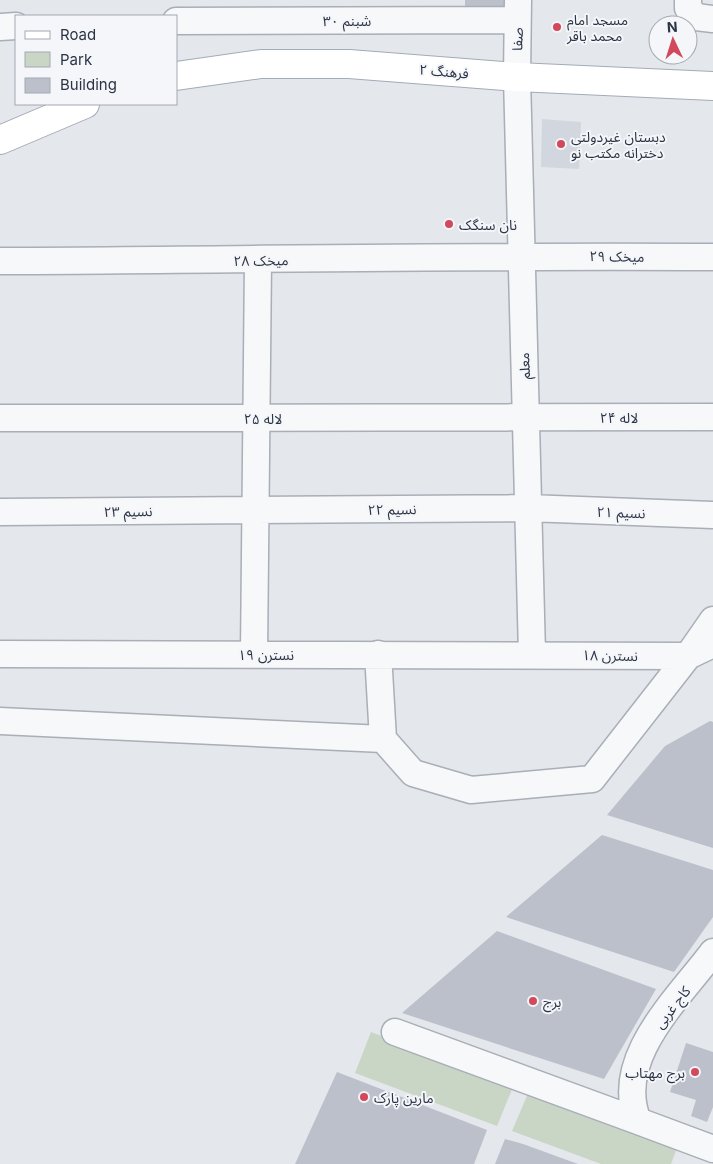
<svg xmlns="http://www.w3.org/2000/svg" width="713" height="1164" viewBox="0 0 713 1164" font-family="Inter,'Noto Sans Arabic',sans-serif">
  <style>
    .built { fill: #d2d6de }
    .green { fill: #c9d6c5 }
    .building { fill: #bbc0ca }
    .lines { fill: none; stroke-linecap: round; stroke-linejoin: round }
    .minor-casing { stroke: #a9aeb7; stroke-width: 29 }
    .major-casing { stroke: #a3abb8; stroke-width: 30 }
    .minor { stroke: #f7f8fa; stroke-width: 26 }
    .major { stroke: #fff; stroke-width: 28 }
    .poi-dot { fill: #d1495b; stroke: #f4f6f9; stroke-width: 2 }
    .labels { text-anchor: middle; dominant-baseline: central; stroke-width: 4; stroke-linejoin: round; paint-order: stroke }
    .poi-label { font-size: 14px; fill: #2b3445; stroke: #f4f6f9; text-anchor: start }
    .street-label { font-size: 14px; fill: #2b3445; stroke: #f4f6f9 }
  </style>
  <rect width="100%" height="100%" fill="#e4e7ec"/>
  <path class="built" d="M 542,119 L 581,122 L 579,169 L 541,167 Z"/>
  <path class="green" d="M 371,1032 L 513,1087 L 497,1126 L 355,1073 Z
    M 529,1091 L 677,1148 L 671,1164 L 601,1164 L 512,1131 Z"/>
  <path class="building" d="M 465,0 L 505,0 L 505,12 L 465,12 Z
    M 710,721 L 713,722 L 713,848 L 607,815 L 665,746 Z
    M 602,835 L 713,870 L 713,917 L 674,972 L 506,917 Z
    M 497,931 L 656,989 L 604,1079 L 402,1013 Z
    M 686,1043 L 713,1052 L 713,1107 L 707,1122 L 691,1116 L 696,1100 L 670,1092 Z
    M 337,1072 L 487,1130 L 474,1164 L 295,1164 Z
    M 505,1139 L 523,1144 L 578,1164 L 495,1164 Z"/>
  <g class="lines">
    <g class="minor-casing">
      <path id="minor" d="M 518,0 L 517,77 L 532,654
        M 688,0 L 688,8 L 696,17 L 713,19
        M 176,21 L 517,20
        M 0,27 L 16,26
        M 0,261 C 238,260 475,255 713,257
        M 0,418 L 713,417
        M 0,512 L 528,508 L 713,515
        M 0,654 L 688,656 L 713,644
        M 254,654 L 258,260
        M 378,654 L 383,739 L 413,773 L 471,790 L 592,779 L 688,656 L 713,620
        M 0,721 L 383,739
        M 713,952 C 678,999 612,1059 638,1121 L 713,1149
        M 395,1032 L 638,1121"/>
    </g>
    <g class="major-casing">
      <path id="major" d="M 176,76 L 261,64 L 349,64 L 517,77 L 713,86
        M 0,140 L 85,104"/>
    </g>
    <use href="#minor" class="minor"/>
    <use href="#major" class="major"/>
  </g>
  <g class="poi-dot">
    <circle cx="557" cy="27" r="5"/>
    <circle cx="561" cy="144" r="5"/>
    <circle cx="449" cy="224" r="5"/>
    <circle cx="533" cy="1001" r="5"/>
    <circle cx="695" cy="1072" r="5"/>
    <circle cx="364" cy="1097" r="5"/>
  </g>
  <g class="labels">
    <g class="poi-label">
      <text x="567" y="19">مسجد امام<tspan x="567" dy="16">محمد باقر</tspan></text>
      <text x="571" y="136">دبستان غیردولتی<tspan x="571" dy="16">دخترانه مکتب نو</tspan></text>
      <text x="459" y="224">نان سنگک</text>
      <text x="543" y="1001">برج</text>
      <text x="685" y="1072" text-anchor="end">برج مهتاب</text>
      <text x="374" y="1097">مارین پارک</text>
    </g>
    <g class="street-label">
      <text x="347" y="20">شبنم ۳۰</text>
      <text transform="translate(517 39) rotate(-89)">صفا</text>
      <text transform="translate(444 71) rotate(5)">فرهنگ ۲</text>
      <text transform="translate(617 256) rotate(1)">میخک ۲۹</text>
      <text transform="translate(261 260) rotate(-1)">میخک ۲۸</text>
      <text transform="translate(524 366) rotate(-92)">معلم</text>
      <text x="619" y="417">لاله ۲۴</text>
      <text x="263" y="418">لاله ۲۵</text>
      <text transform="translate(392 509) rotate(-1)">نسیم ۲۲</text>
      <text transform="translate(128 511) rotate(-1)">نسیم ۲۳</text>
      <text transform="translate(621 512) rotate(2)">نسیم ۲۱</text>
      <text x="266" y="654">نسترن ۱۹</text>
      <text transform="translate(610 655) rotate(1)">نسترن ۱۸</text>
      <text transform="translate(672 1007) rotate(-52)">کاج غربی</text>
    </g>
  </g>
  <rect x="15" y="15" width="162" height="90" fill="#f4f6f9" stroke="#a4a8b1"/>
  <rect x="25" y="31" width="25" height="8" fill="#ffffff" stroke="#a4a8b1"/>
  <text x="60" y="40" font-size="15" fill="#2b3445">Road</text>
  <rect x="25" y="52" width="25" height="15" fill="#c9d6c5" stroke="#a4a8b1"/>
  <text x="60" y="65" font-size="15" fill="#2b3445">Park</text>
  <rect x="25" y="78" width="25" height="15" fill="#bbc0ca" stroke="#a4a8b1"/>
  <text x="60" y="90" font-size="15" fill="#2b3445">Building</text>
  <g transform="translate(673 40) rotate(356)"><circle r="24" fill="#f4f6f9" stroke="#a4a8b1"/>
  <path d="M0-4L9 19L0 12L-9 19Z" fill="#d1495b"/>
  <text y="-8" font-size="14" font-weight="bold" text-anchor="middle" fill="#2b3445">N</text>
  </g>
</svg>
